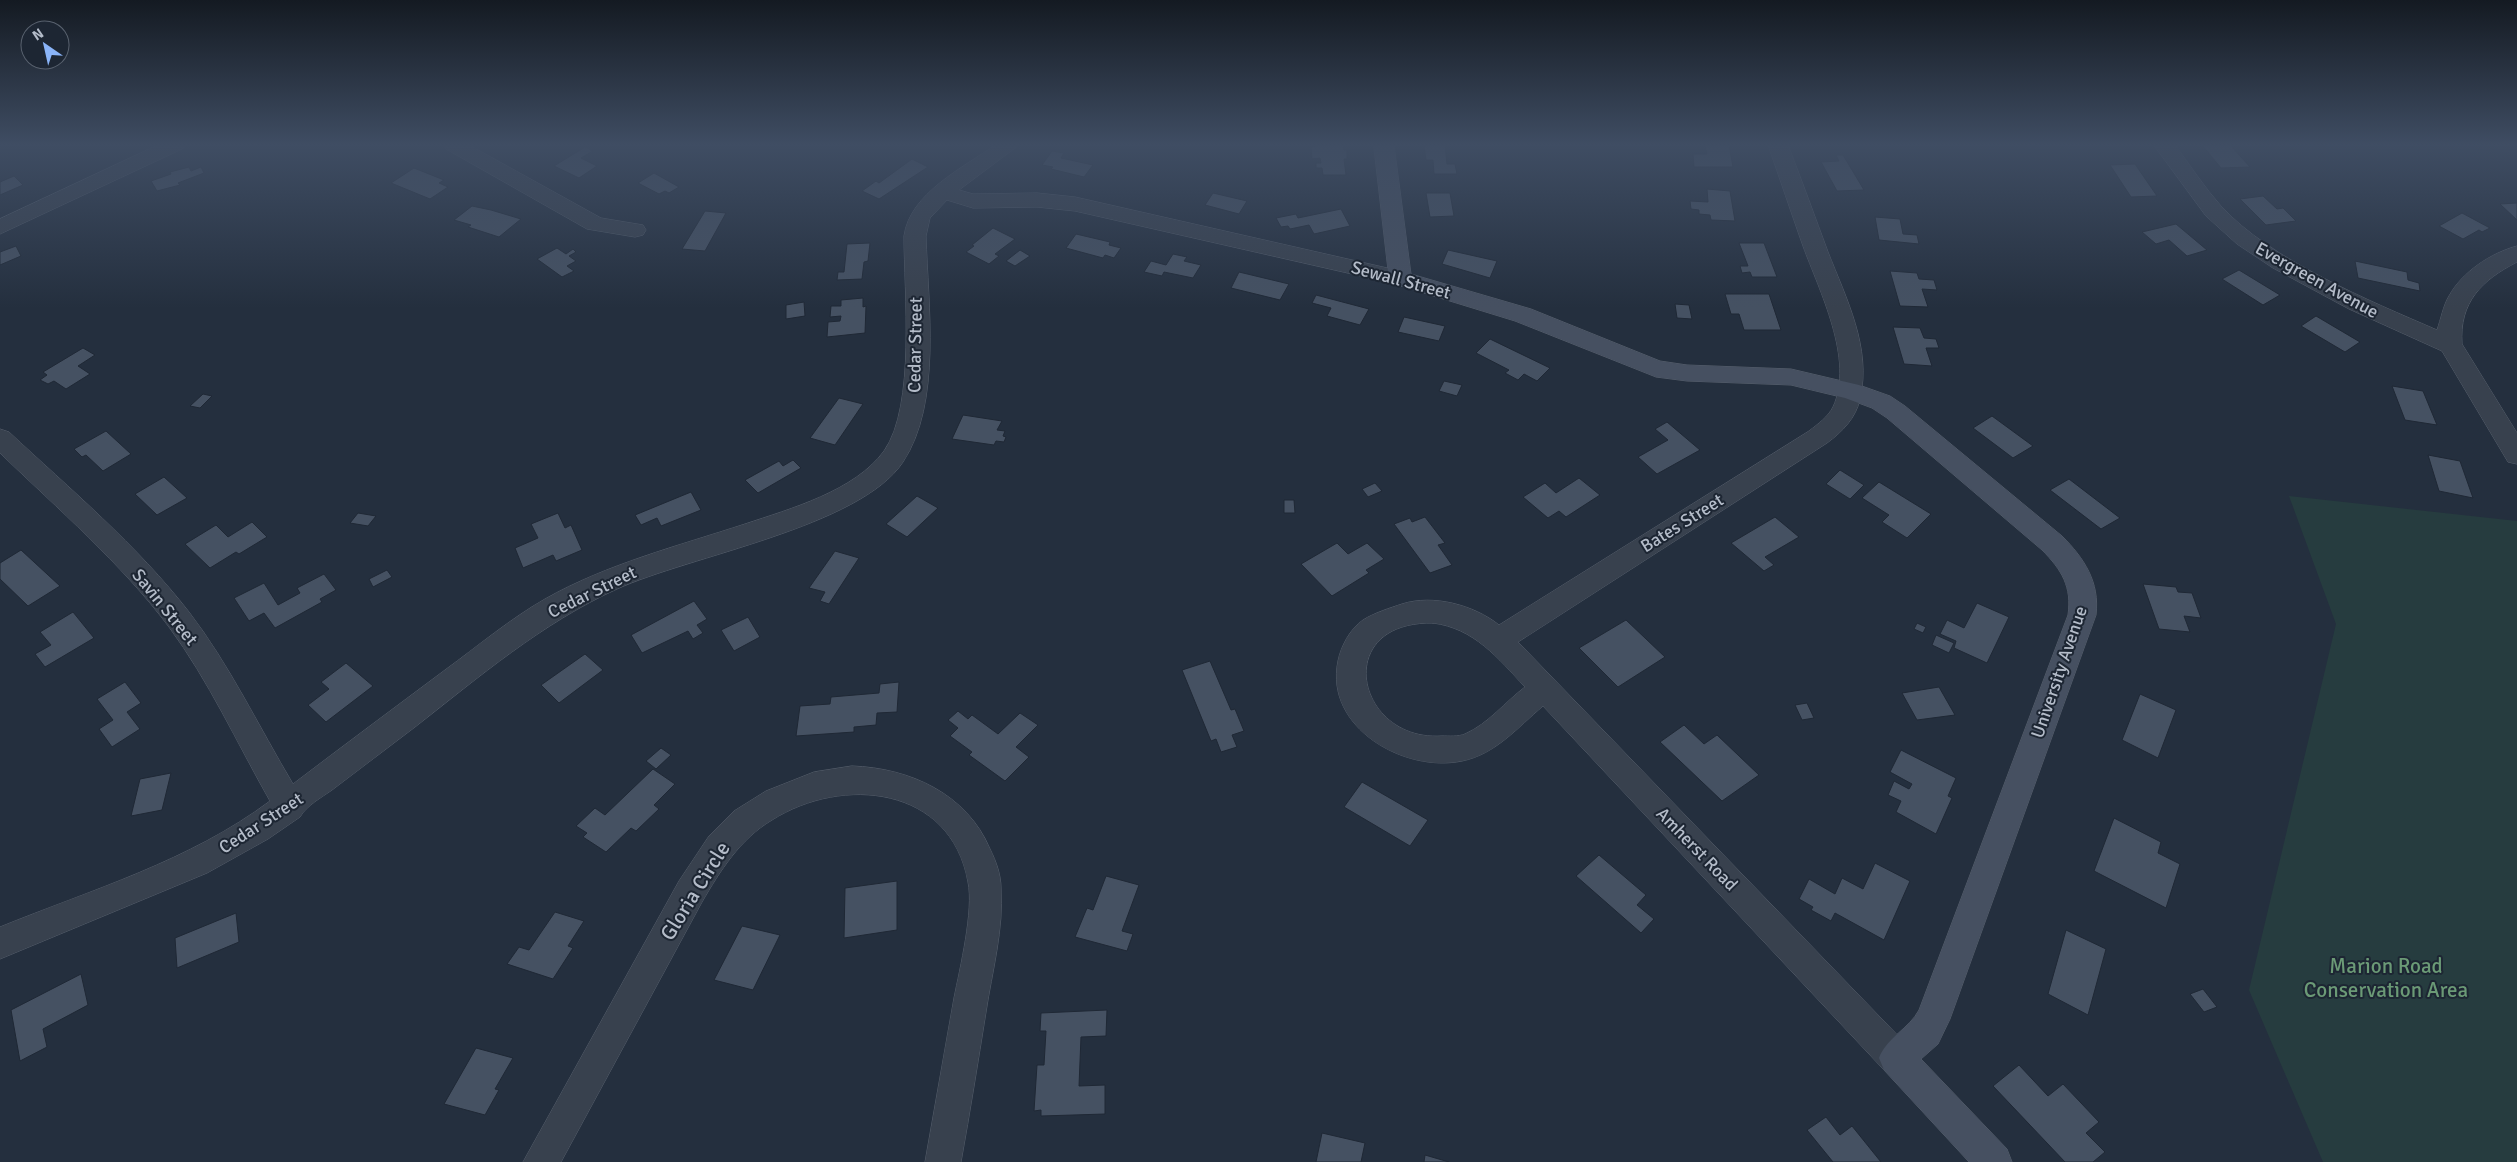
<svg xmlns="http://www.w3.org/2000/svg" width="2517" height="1162" viewBox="0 0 2517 1162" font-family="Signika,sans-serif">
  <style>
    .green { fill: #263c3f }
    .building { fill: #455162; stroke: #1f2835 }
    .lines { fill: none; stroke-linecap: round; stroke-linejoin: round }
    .street-casing { stroke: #565f6c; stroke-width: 1 }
    .secondary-casing { stroke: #565f6c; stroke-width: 1 }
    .street { fill: #38414e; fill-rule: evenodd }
    .secondary { fill: #465061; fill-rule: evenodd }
    .labels { text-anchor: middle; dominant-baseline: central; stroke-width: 4; stroke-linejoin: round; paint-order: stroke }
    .street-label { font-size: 18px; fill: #b4bcc9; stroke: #1d2633 }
    .near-street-label { font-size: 21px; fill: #b4bcc9; stroke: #1d2633 }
    .near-park-label { font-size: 21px; fill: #6b9a76; stroke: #1d2633 }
  </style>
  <rect width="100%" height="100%" fill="#242f3e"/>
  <path class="green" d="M 2289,496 L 2517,521 L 2517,1162 L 2323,1162 L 2249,990 L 2336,624 Z"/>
  <path class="building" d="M 1320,145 L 1343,145 L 1344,150 L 1347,150 L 1347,159 L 1344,159 L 1346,175 L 1323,175 L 1322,168 L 1316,168 L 1316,163 L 1321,163 L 1320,158 L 1312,159 L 1311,147 Z
    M 1424,145 L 1445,145 L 1447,164 L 1455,164 L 1457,174 L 1434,174 L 1433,160 L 1426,160 Z
    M 1705,145 L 1729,145 L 1733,167 L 1694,167 L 1693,154 L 1707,154 Z
    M 2202,145 L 2235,145 L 2232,147 L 2250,167 L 2221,168 Z
    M 585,147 L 593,151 L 581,158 L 597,166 L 579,178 L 554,166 Z
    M 1052,151 L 1064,153 L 1061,158 L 1093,165 L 1084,177 L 1051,169 L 1053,167 L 1042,165 Z
    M 1836,155 L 1843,155 L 1864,190 L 1837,191 L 1821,162 L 1839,161 Z
    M 912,159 L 928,167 L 879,199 L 862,191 L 876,181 L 879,183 Z
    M 2135,164 L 2157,196 L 2131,197 L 2110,165 Z
    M 189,167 L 191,171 L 201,167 L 204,173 L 178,183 L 180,185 L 157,191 L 151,181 L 171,174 L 170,172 Z
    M 414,168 L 444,180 L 439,183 L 448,187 L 430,199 L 391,183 Z
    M 654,173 L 679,187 L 669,193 L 665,191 L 659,194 L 638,183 Z
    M 14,176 L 23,185 L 0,195 L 0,182 Z
    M 1707,189 L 1730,191 L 1735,221 L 1711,220 L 1710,215 L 1699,214 L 1699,210 L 1691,209 L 1690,201 L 1708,202 Z
    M 1213,193 L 1247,201 L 1239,214 L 1205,205 Z
    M 1426,193 L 1450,193 L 1454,216 L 1430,217 Z
    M 2263,196 L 2277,209 L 2283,208 L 2296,221 L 2266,225 L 2240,199 Z
    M 2517,203 L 2517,220 L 2500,204 Z
    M 472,206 L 491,210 L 521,219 L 499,237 L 468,227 L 471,225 L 454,220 Z
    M 1341,209 L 1350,226 L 1314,234 L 1309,225 L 1290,229 L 1288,226 L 1281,227 L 1276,218 L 1296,214 L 1298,218 Z
    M 705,211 L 726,213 L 705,251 L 682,249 Z
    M 2462,213 L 2490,228 L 2482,232 L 2479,230 L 2463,239 L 2439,226 Z
    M 1875,217 L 1900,219 L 1903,234 L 1917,235 L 1919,244 L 1879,240 Z
    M 2176,224 L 2207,250 L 2187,256 L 2169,240 L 2156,244 L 2142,232 Z
    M 993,228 L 1015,239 L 995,254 L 999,256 L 989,264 L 966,252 L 974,246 L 972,245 Z
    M 1076,234 L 1110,242 L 1109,245 L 1121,248 L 1114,258 L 1105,255 L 1103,258 L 1066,248 Z
    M 870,243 L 868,261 L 864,262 L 862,279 L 837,280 L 838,272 L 844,272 L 847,244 Z
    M 1739,243 L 1764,243 L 1777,277 L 1752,277 L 1750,272 L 1742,273 L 1740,266 L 1748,266 Z
    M 16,246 L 21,256 L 0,265 L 0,252 Z
    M 557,248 L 566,254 L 573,249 L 576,252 L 569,256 L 576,261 L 567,266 L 574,271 L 562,277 L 537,259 Z
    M 1020,250 L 1030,256 L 1015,266 L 1006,261 Z
    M 1448,250 L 1497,261 L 1490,278 L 1442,264 Z
    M 1173,254 L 1187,257 L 1184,261 L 1201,265 L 1193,278 L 1164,272 L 1162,276 L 1144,272 L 1151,261 L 1166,265 Z
    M 2355,261 L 2407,272 L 2408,280 L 2419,283 L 2420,291 L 2358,278 Z
    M 2239,270 L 2280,295 L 2263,305 L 2222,279 Z
    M 1890,271 L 1917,273 L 1919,279 L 1934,280 L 1937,290 L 1922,289 L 1928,307 L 1900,306 Z
    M 1239,272 L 1289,284 L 1280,300 L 1231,288 Z
    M 1725,294 L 1769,294 L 1781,330 L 1744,330 L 1739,314 L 1731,314 Z
    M 1316,295 L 1369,309 L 1360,325 L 1327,316 L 1331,308 L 1312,303 Z
    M 863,298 L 863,307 L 866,306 L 865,333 L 827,337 L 828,322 L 840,321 L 841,316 L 830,317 L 831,306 L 841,306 L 841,300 Z
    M 804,302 L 805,316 L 786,319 L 786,305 Z
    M 1675,304 L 1689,305 L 1692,319 L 1677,318 Z
    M 2316,316 L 2360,342 L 2345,352 L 2301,326 Z
    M 1404,317 L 1445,326 L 1439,341 L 1398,332 Z
    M 1893,327 L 1920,328 L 1924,338 L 1936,339 L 1939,348 L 1926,348 L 1932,366 L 1904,364 Z
    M 1490,339 L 1550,368 L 1537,381 L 1524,374 L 1518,380 L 1505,373 L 1509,370 L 1476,353 Z
    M 83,348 L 95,355 L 78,366 L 90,374 L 66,389 L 54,381 L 48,384 L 40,380 L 47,375 L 43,372 Z
    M 1444,381 L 1462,385 L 1457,396 L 1439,391 Z
    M 2392,386 L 2423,391 L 2437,425 L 2405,420 Z
    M 203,394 L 212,396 L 200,408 L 190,406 Z
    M 839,398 L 863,404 L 835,445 L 810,438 Z
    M 963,415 L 1002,421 L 997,430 L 1005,431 L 1003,436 L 1006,437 L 1004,442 L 996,441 L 994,445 L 952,439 Z
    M 1992,416 L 2033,446 L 2013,458 L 1973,428 Z
    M 1667,422 L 1700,450 L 1657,474 L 1638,457 L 1668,440 L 1655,429 Z
    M 106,431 L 131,454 L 103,471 L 86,455 L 82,457 L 74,449 Z
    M 2428,455 L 2460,461 L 2473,498 L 2439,491 Z
    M 793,460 L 801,468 L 758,493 L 745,480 L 779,461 L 783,466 Z
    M 1840,470 L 1864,485 L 1850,499 L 1826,484 Z
    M 164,477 L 187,498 L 157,515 L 135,494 Z
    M 1579,478 L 1600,495 L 1566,517 L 1559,511 L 1548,518 L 1523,497 L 1545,483 L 1556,493 Z
    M 2069,479 L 2120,518 L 2101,529 L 2050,490 Z
    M 1879,482 L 1931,514 L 1907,538 L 1882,522 L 1889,515 L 1862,498 Z
    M 1375,483 L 1382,491 L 1368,497 L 1362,489 Z
    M 691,492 L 701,510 L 661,526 L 657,518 L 641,525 L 635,515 Z
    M 917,496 L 938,508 L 907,537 L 886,524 Z
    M 1284,500 L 1294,500 L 1295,513 L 1284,513 Z
    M 358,513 L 376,516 L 368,526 L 350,523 Z
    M 558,513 L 565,528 L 571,525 L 582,550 L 556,561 L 553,555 L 523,568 L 515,548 L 538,538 L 531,524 Z
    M 1425,517 L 1445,543 L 1438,545 L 1452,565 L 1430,573 L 1394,524 L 1410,518 L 1412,522 Z
    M 1775,517 L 1799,537 L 1765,557 L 1774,565 L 1764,571 L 1731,543 Z
    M 252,522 L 267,537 L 239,554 L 236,552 L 210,568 L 185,544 L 216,525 L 228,537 Z
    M 1337,543 L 1348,554 L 1367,543 L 1384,559 L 1366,570 L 1369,573 L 1332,596 L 1301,564 Z
    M 21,550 L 60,586 L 28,606 L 0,579 L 0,563 Z
    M 835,551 L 859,558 L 829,604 L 820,601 L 825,592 L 809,588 Z
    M 387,570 L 392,577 L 373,587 L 369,579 Z
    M 324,574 L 336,590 L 320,599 L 322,602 L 275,628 L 264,613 L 249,621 L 234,598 L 264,583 L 278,605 L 300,593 L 297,588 Z
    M 2143,584 L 2176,587 L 2178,592 L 2192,593 L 2201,618 L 2184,616 L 2190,632 L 2159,629 Z
    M 694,601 L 707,619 L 697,625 L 703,633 L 693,639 L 688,631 L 642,653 L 631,635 Z
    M 1977,603 L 2009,617 L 1987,663 L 1954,648 L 1956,641 L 1940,634 L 1947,620 L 1964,628 Z
    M 73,612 L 94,638 L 45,667 L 35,654 L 51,645 L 40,632 Z
    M 748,617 L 760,637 L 734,651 L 721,630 Z
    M 1626,620 L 1665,657 L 1618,687 L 1579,648 Z
    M 1917,623 L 1926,627 L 1923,633 L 1914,629 Z
    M 1936,635 L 1954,643 L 1949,653 L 1932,645 Z
    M 585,654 L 603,670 L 559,703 L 541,685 Z
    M 1210,661 L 1231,710 L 1235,709 L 1244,731 L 1232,735 L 1237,747 L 1221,752 L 1216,739 L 1211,741 L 1182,670 Z
    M 346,663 L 373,686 L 326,722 L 308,705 L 329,689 L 321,682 Z
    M 125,682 L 141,703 L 127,712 L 140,729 L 112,747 L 99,729 L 113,720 L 97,699 Z
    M 899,682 L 897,712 L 877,713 L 876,725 L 854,727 L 854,732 L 796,736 L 800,706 L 830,704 L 831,697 L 879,693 L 880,684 Z
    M 1939,687 L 1955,715 L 1917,720 L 1902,693 Z
    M 2140,694 L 2176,710 L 2158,758 L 2122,740 Z
    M 1807,703 L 1814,718 L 1802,720 L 1795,705 Z
    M 958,711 L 968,719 L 972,715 L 998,734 L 1020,713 L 1038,725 L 1016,747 L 1029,757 L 1005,781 L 969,755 L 972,752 L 950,736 L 958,728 L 948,720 Z
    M 1684,725 L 1704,744 L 1717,735 L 1759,775 L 1722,801 L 1660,742 Z
    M 661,748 L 671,755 L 656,769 L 646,761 Z
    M 1901,750 L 1956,778 L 1948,796 L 1952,798 L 1936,834 L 1896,812 L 1901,801 L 1888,795 L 1894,781 L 1909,789 L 1912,784 L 1890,772 Z
    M 653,769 L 675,784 L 654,805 L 659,809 L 636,831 L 631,828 L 606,852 L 583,837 L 587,833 L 576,826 L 595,808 L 605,815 Z
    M 171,773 L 162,810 L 131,816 L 140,779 Z
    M 1362,782 L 1428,820 L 1410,846 L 1344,807 Z
    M 2114,818 L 2161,842 L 2158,853 L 2180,864 L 2166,908 L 2094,871 Z
    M 1599,855 L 1646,895 L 1637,905 L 1654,919 L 1641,933 L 1576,876 Z
    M 1875,863 L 1910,881 L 1884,940 L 1835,913 L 1831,921 L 1811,910 L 1813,907 L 1799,899 L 1809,879 L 1835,894 L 1842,878 L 1863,889 Z
    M 1106,876 L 1139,885 L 1122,931 L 1133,934 L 1127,951 L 1075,937 L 1087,908 L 1093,910 Z
    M 897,881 L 897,930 L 844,938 L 845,888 Z
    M 555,912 L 584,921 L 568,946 L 573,948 L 553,979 L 507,964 L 519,947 L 529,950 Z
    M 236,913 L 239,942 L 177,968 L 175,938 Z
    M 742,926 L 780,935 L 753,990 L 714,980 Z
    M 2066,930 L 2106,949 L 2088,1015 L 2048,994 Z
    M 81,974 L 88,1005 L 43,1029 L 47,1047 L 20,1061 L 11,1010 Z
    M 2203,989 L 2217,1007 L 2204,1012 L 2190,994 Z
    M 1107,1010 L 1106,1036 L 1081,1037 L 1079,1086 L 1105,1085 L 1105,1114 L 1041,1116 L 1041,1110 L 1034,1111 L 1037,1065 L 1044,1065 L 1046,1031 L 1040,1031 L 1041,1013 Z
    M 476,1048 L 513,1058 L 495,1089 L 499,1090 L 485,1115 L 444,1104 Z
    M 2019,1065 L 2048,1096 L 2063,1084 L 2099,1122 L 2086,1133 L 2105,1152 L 2093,1162 L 2065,1162 L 1993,1086 Z
    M 1826,1117 L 1840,1135 L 1852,1126 L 1881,1162 L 1833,1162 L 1807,1130 Z
    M 1322,1133 L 1365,1143 L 1361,1162 L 1316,1162 Z
    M 1425,1155 L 1449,1162 L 1424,1162 Z"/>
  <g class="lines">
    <g class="street-casing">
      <path id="street" d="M 158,145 L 185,145 L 182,149 L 0,234 L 0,219 Z
        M 443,145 L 469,145 L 601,218 L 643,225 L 646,230 L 643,235 L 635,237 L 587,229 L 446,149 Z
        M 995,145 L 1019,145 L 959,190 L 973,194 L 1037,193 L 1075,197 L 1396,270 L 1404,272 L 1407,277 L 1404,282 L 1396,284 L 1075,211 L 1037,207 L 973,208 L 947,200 L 930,218 L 926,236 C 928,305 942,403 903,462 C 860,527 689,556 617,589 C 542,623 479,677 415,727 C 387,748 360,769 332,790 C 322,797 306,806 300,817 L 268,839 L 207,873 L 0,959 L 0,927 C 91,890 190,861 270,801 C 237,743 209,681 169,627 C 121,563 58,509 0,453 L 0,429 L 9,432 C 70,489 137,545 189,612 C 229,664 259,727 293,784 C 343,746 394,708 445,670 C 478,646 510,619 545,599 C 607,564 678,546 745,524 C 790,509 855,491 884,451 C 916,406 904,291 904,236 C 910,193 963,168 995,145 Z
        M 1768,145 L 1788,145 C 1802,181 1815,217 1828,252 C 1846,298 1872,348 1860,399 C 1856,418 1842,432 1827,443 L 1518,642 L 1908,1046 L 1913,1058 L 1908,1070 L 1896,1075 L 1884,1070 L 1543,706 C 1518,727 1496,754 1462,761 C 1405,773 1324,728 1338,661 C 1341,646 1350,629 1363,620 C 1374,613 1390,608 1402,604 C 1433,594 1474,605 1499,625 L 1809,431 C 1818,424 1828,417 1833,407 C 1855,360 1819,290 1803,246 C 1791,212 1780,179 1768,145 ZM 1433,623 C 1474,628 1498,658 1525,687 C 1505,702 1488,724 1465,734 C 1458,737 1449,736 1442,736 C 1356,742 1330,621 1433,623 Z
        M 2154,145 L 2175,145 C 2190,165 2204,187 2221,206 C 2270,260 2370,301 2437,330 C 2441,319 2443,306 2449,296 C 2462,272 2491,253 2517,246 L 2517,262 C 2482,280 2459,302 2462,344 L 2517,433 L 2517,464 L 2508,462 L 2442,351 L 2349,309 L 2273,268 L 2237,244 L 2206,216 Z
        M 852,766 C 910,768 967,794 990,849 C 996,861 1001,875 1001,888 C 1004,929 992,972 986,1012 C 978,1062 970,1112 961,1162 L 925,1162 C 935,1107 944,1053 954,998 C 960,968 974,910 968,882 C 951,786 843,775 772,820 C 740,839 720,871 702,902 L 561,1162 L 523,1162 L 679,881 L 709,836 L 734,811 L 766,791 L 814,772 Z"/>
    </g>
    <g class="secondary-casing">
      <path id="secondary" d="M 1374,145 L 1394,145 L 1411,274 L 1531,309 L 1660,361 L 1687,365 L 1791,369 L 1859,385 L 1890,396 L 1905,406 L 2062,536 C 2084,558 2100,582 2096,615 L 1950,1019 L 1938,1044 L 1921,1059 L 2007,1149 L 2012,1162 L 1969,1162 L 1884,1070 L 1879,1058 C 1887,1037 1909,1029 1919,1010 L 2068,615 C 2072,587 2062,570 2042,550 L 1887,418 L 1872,408 L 1845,398 L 1791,385 L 1687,381 L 1656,377 L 1515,321 L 1388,282 L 1385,277 L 1388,272 Z"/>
    </g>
    <use href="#street" class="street"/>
    <use href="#secondary" class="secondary"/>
  </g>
  <linearGradient id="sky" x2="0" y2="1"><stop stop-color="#141a22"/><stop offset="0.47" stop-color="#3f4d63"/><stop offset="1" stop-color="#3f4d63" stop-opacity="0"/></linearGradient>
  <rect width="2517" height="308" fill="url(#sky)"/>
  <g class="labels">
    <g class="street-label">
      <text transform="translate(1401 280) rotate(15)">Sewall Street</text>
      <text transform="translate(2317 280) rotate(29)">Evergreen Avenue</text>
      <text transform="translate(915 345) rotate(-89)">Cedar Street</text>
      <text transform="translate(1682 523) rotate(-32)">Bates Street</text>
      <text transform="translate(592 592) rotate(-26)">Cedar Street</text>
      <text transform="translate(165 607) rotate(51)">Savin Street</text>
      <text transform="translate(2059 672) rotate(-71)">University Avenue</text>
      <text transform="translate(261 823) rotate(-33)">Cedar Street</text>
      <text transform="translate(1697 849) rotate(46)">Amherst Road</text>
    </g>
    <g class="near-street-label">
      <text transform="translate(695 891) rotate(-58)">Gloria Circle</text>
    </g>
    <g class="near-park-label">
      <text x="2386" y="966">Marion Road<tspan x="2386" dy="24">Conservation Area</tspan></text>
    </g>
  </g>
  <g transform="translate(45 45) rotate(326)"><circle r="24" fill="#1d2633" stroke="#59626f"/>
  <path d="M0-4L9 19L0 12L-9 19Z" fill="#8ab4f8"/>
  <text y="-8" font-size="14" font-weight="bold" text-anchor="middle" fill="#b4bcc9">N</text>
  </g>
</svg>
